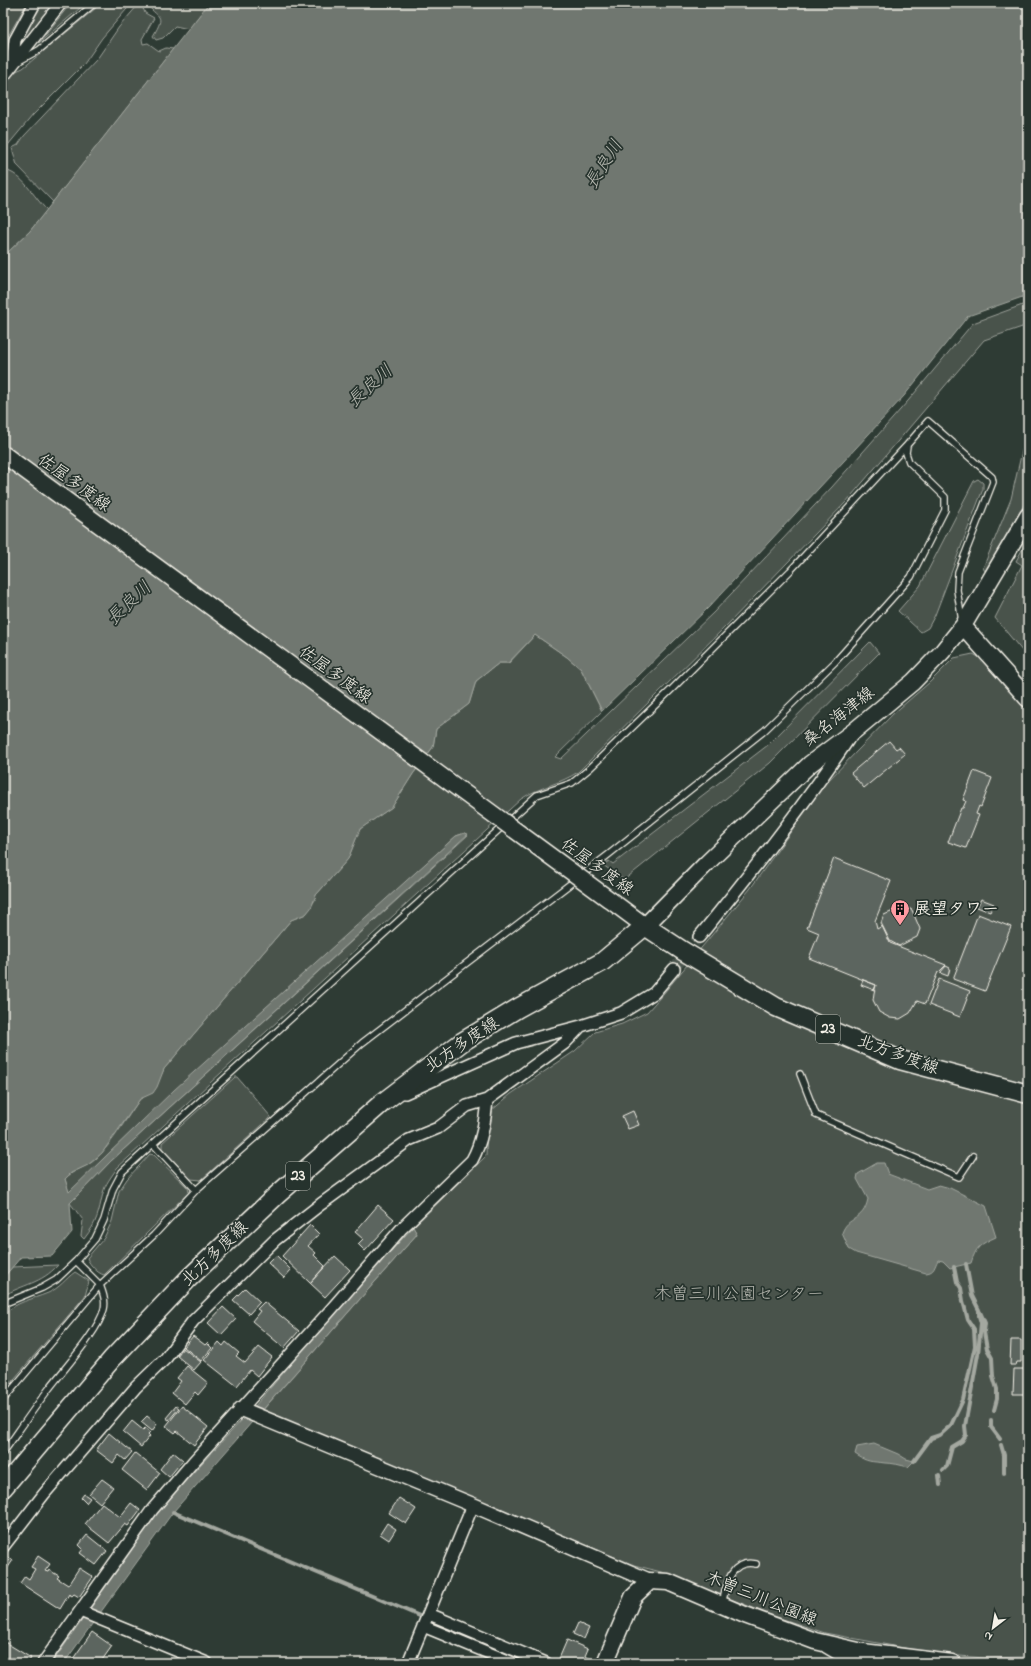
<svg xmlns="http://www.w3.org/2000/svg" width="1031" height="1666" viewBox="0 0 1031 1666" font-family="'Indie Flower','Klee One',sans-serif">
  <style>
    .green { fill: #48524c; stroke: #9ea29a }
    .water { fill: #6f7770; stroke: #a4a8a0 }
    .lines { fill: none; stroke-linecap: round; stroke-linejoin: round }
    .stream { stroke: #a4a8a0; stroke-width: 4 }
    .building { fill: #5c655e; stroke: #f4f1e8 }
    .minor-tunnel { stroke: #4c564f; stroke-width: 11; stroke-dasharray: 11 5.5; stroke-linecap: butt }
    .service-casing { stroke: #f4f1e8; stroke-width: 8 }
    .minor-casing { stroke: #f4f1e8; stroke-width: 14 }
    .tertiary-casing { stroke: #f4f1e8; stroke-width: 17 }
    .secondary-casing { stroke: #f4f1e8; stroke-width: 19 }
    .primary-casing { stroke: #f4f1e8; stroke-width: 21 }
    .service { stroke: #26332d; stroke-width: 5.5 }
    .minor { stroke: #26332d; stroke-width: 11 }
    .tertiary { stroke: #26332d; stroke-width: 14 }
    .secondary { stroke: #26332d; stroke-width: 16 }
    .primary { stroke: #26332d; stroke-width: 18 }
    .secondary-bridge-casing { stroke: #f4f1e8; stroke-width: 19; stroke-linecap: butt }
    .secondary-bridge { stroke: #26332d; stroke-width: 16 }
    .labels { text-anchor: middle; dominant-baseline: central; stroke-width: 3.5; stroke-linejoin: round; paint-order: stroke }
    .shield { fill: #26332d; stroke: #b6b8b0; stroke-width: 1 }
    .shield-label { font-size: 16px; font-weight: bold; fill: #f4f1e8 }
    .street-label { font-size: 17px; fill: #f4f1e8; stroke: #26332d }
    .poi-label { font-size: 17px; font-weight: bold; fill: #f4f1e8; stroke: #26332d; text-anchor: start }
    .park-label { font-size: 17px; fill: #b8b9b1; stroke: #26332d }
    .water-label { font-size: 18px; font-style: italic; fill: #b8bab2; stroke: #26332d }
  </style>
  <rect width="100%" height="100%" fill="#2e3b34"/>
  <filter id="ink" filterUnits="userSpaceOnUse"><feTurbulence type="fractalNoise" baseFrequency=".025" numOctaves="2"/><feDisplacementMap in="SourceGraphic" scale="8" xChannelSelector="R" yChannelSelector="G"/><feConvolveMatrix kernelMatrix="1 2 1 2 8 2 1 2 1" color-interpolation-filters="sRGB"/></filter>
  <g filter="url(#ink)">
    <path class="green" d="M 12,3 L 27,3 L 7,38 L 3,61 L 3,15 Z
      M 43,3 L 53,3 L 28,35 L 22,38 Z
      M 71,3 L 86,3 L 39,43 Z
      M 102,3 L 132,3 L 102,38 L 84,64 L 33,115 L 3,151 L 3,86 L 14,72 L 23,68 Z
      M 146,3 L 209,3 L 189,29 L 175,26 L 163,38 L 156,40 L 153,36 C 167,13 157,19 146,3 Z
      M 138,5 L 143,8 L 145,13 L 154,18 L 142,39 L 143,44 L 148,43 L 159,51 L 166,48 L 173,49 L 53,202 L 17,165 L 12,148 L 18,145 L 24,136 L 97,59 L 119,27 Z
      M 3,170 C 22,172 34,198 47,210 L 30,231 L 3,257 Z
      M 1028,303 L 1028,325 L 984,340 L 846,502 L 727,625 L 578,772 C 560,784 539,787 521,799 L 117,1168 C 112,1176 105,1184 103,1193 C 98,1214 98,1221 84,1239 L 81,1236 L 83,1220 L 70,1203 L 111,1161 L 468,835 L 465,833 L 456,836 C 327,955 193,1069 69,1193 L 65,1179 C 74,1169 86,1168 96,1159 C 113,1142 126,1119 140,1099 C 151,1094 160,1079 164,1069 L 291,920 L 306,914 L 315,900 L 316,895 L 348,859 L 360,829 L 392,807 L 413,774 L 433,747 L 436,729 L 469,704 L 476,681 L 499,663 L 509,663 L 535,635 L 567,657 L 581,669 L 602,711 L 555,757 L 561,759 L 714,612 L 832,487 L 908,401 L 973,323 Z
      M 1028,425 L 1028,498 L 985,571 L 983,568 L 1011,499 Z
      M 978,479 L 983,483 L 983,489 L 935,615 L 928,628 L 921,632 L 898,611 L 920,586 L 974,481 Z
      M 1028,539 L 1028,658 L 995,618 L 1022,565 L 1016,561 Z
      M 870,642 L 879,653 L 770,763 L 624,880 L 603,865 L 609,861 L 613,864 L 768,745 Z
      M 973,654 L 988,662 L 1028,710 L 1028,1657 L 984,1658 L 936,1654 L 825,1633 L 771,1615 L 665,1573 L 634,1565 L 262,1411 L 417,1234 L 413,1227 L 486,1156 L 487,1123 L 491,1111 L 511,1094 L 575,1051 L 595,1032 L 622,1024 L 647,1012 L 663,994 L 750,889 L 824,785 L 893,714 L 930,682 L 954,658 Z
      M 235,1077 L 237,1077 L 271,1117 L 201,1180 L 191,1179 L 162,1148 L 162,1143 Z
      M 150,1154 L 154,1155 L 188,1188 L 189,1192 L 104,1275 C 97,1273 90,1265 87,1258 L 104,1238 L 112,1221 L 119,1191 L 127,1179 Z
      M 58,1265 C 41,1284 23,1284 3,1296 L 3,1278 L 12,1267 Z
      M 75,1272 L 89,1281 L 85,1296 L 3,1392 L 3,1315 C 17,1301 31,1300 48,1293 C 60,1288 65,1279 75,1272 Z"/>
    <path class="water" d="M 209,3 L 1028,3 L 1028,295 L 968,316 L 904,396 L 709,607 L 602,711 L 581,669 L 567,657 L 535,635 L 508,663 L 499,663 L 476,681 L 469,704 L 436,729 L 433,747 L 413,774 L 392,807 L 360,829 L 348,859 L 316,895 L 311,908 L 306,914 L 291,920 L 164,1069 L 157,1087 L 153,1093 L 140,1099 L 102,1153 L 88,1165 L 71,1173 L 65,1179 L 69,1192 L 174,1090 L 456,836 L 465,833 L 468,834 L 111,1161 L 70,1203 L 72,1232 L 52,1256 L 21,1257 L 3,1278 L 3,257 L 30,231 Z
      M 877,1163 L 884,1163 L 888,1174 L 927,1189 L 939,1185 L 950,1188 L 986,1206 L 996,1237 C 980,1244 976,1247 971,1263 L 950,1268 L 943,1261 L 938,1260 C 934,1267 935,1272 926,1273 L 856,1253 L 849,1249 L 842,1233 C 848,1215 863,1223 868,1199 L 857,1179 L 858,1174 Z
      M 413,1227 L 417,1234 L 173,1512 L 64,1663 L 52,1663 L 163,1505 L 255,1406 L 331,1317 Z
      M 874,1444 L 898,1454 L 906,1459 L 914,1461 L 908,1467 C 900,1465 893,1463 885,1463 C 871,1461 868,1463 855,1454 L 857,1447 Z"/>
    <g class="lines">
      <path class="stream" d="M 980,1312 L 985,1323 L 984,1332 L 987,1349 L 992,1358 L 993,1376 L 997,1389 L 997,1399 L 994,1410
        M 991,1420 L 991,1427 L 1000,1439
        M 1001,1445 L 1004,1455 L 1004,1473
        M 914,1461 L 931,1438 L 940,1435 L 951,1425 L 963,1400 L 975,1346 L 974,1329 L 968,1320 L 963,1301 L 961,1288 L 957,1282 L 954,1267
        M 943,1470 L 947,1466 L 952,1447 L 962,1441 L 966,1435 L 965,1426 L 978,1354 L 981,1323 L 979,1316 L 979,1310 L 972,1296 L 966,1264
        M 939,1475 L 940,1485
        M 173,1512 L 422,1617"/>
    </g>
    <path class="building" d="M 889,741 L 896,749 L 899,747 L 905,754 L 864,788 L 851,773 Z
      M 974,771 L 992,778 L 981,807 L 979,806 L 976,814 L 979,815 L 966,848 L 948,842 L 961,808 L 963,808 L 966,801 L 963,800 Z
      M 834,858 L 891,881 L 875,921 L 877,929 L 882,926 L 890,943 L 946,965 L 939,972 L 938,972 L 925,1004 L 917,1001 L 910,1013 L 900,1019 L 890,1018 L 879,1012 L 873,1000 L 874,993 L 876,985 L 809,958 L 819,933 L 807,928 Z
      M 981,899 L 994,904 L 990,912 L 977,907 Z
      M 905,906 L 912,910 L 920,929 L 917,937 L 899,946 L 890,941 L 881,923 L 884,915 Z
      M 978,914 L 1011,927 L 985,991 L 953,979 Z
      M 946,966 L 950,968 L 948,976 L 940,973 Z
      M 939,979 L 970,991 L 960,1017 L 929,1005 Z
      M 863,980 L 876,985 L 874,990 L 861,985 Z
      M 633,1111 L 639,1125 L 628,1129 L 622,1116 Z
      M 378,1205 L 394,1219 L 365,1251 L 358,1244 L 363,1239 L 355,1232 Z
      M 310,1225 L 319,1234 L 308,1246 L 316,1253 L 314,1255 L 325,1266 L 310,1283 L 282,1256 Z
      M 276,1255 L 291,1270 L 284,1278 L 268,1263 Z
      M 335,1256 L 350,1270 L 325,1297 L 310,1283 Z
      M 245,1288 L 260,1302 L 249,1314 L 233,1300 Z
      M 264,1302 L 299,1331 L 284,1348 L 252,1321 L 260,1311 L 257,1309 Z
      M 223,1307 L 236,1319 L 221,1335 L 208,1323 Z
      M 193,1336 L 205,1345 L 207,1343 L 212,1348 L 201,1361 L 184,1347 Z
      M 1011,1340 L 1021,1340 L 1021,1362 L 1017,1362 L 1016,1365 L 1010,1365 Z
      M 219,1342 L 223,1346 L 226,1342 L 239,1353 L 236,1356 L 245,1363 L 259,1347 L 272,1357 L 257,1376 L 250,1370 L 237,1386 L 204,1360 Z
      M 183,1348 L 201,1362 L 194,1370 L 177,1356 Z
      M 187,1366 L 208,1383 L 198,1395 L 195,1392 L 185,1404 L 172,1393 L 181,1381 L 177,1378 Z
      M 1014,1369 L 1028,1369 L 1028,1394 L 1013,1394 Z
      M 176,1406 L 179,1408 L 169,1420 L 166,1418 Z
      M 182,1406 L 208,1427 L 194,1445 L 177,1431 L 175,1433 L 166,1426 Z
      M 147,1416 L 157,1424 L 152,1431 L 141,1422 Z
      M 132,1421 L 143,1430 L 145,1428 L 150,1432 L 148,1434 L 150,1436 L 141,1447 L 123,1432 Z
      M 109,1433 L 132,1452 L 125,1460 L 119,1455 L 113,1463 L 96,1450 Z
      M 173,1452 L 183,1460 L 169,1477 L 160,1469 Z
      M 135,1453 L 160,1473 L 147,1490 L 122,1470 Z
      M 102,1479 L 113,1487 L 100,1503 L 89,1494 Z
      M 84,1494 L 90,1498 L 86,1503 L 81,1498 Z
      M 399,1498 L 416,1509 L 406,1524 L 389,1513 Z
      M 102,1503 L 120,1517 L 131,1503 L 140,1510 L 128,1526 L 125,1524 L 109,1543 L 85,1524 Z
      M 387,1523 L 396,1529 L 389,1540 L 380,1534 Z
      M 87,1535 L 107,1551 L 96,1565 L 80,1553 L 83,1549 L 79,1545 Z
      M 38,1556 L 50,1564 L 45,1571 L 48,1572 L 49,1570 L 59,1576 L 57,1578 L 68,1585 L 79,1568 L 93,1577 L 79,1597 L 74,1594 L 72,1596 L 69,1594 L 60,1609 L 20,1583 L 25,1576 L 29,1579 L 35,1569 L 31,1567 Z
      M 9,1558 L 13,1560 L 7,1569 L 4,1567 Z
      M 578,1623 L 589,1628 L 584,1639 L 573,1634 Z
      M 92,1632 L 112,1646 L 100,1663 L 70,1663 Z
      M 567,1640 L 588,1649 L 585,1656 L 591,1659 L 589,1663 L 562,1663 L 558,1661 Z
      M 3,1641 L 31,1658 L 28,1663 L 3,1662 Z"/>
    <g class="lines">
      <path class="minor-tunnel" d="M 674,969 L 699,937"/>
      <g class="service-casing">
        <path id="service" d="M 3,8 L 7,3
          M 19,61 L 39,50 L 95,3
          M 800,1074 L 816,1115 L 959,1177 L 973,1156
          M 153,1144 L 196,1190
          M 76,1261 L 100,1285 L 154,1235 L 196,1190 L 362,1043 L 608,855 L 764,731 L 835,662 L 911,577 L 945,510 L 945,497 L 909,462 L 906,453 L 907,446
          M 3,1304 L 42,1288 L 56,1280 L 76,1261 L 95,1239 L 104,1220 L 113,1189 L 122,1172 L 537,795 L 572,783 L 589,769 L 673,688 L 790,571 L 907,445 L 928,421 L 992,477 L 993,482 L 958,572 L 957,590 L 962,621
          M 3,1400 L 100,1285 C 103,1293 106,1301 104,1309 C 99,1331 62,1371 48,1390 C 32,1411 18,1432 3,1453
          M 722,1605 C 726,1586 730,1558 756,1564"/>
      </g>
      <g class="minor-casing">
        <path id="minor" d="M 12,65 L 15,40 L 35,3
          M 3,77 L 61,3
          M 699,937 C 751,873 802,808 848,740
          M 405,1093 L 516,1043 L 581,1026 L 621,1013 L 654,993 L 674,969
          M 3,1547 L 44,1494 L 136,1387 L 166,1358 L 193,1321 L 275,1240 L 321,1204 L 409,1140 L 438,1128 L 467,1106 L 487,1100
          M 80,1611 L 207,1663
          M 429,1614 L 546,1663
          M 423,1626 L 513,1663
          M 826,1647 L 853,1663
          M 43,1663 L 152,1510 L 193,1462 L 328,1313 L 402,1228 L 472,1160 C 482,1142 485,1121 487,1100 L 565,1043 L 581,1026
          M 408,1663 L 473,1505"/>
      </g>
      <g class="tertiary-casing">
        <path id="tertiary" d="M 241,1409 L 473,1505 L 650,1581"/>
      </g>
      <g class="secondary-casing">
        <path id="secondary" d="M 963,626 L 1028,699
          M 610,900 L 645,926 L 707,863 L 810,764 L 854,731 L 913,682 L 942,652 L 963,626 L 1028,516
          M 605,1663 L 633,1597 L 650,1581 L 668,1582 L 745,1615 L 815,1641 L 863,1652 L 952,1663"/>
      </g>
      <g class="primary-casing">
        <path id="primary" d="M 3,1488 L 112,1359 L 189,1278 L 278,1194 L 382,1103 L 462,1042 L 518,1008 L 602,962 L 645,926 L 683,951 L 776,1007 L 900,1060 L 1028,1094"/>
      </g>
      <use href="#service" class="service"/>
      <use href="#minor" class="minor"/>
      <use href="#tertiary" class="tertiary"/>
      <use href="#secondary" class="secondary"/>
      <use href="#primary" class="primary"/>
      <g class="secondary-bridge-casing">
        <path id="secondary-bridge" d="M 3,454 L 610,900"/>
      </g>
      <use href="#secondary-bridge" class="secondary-bridge"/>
    </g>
  </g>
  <defs>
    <g id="building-pin" transform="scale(1)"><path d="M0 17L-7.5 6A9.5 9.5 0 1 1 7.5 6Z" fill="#ff9aa2" stroke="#26332d"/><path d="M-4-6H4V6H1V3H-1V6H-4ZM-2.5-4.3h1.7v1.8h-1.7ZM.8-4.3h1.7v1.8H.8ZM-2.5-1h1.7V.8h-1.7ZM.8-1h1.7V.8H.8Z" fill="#111"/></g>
  </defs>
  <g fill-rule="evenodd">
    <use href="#building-pin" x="900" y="909"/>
  </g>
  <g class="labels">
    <g class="shield">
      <rect x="816" y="1015" width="24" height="28" rx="3"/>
      <rect x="286" y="1162" width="24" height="28" rx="3"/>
    </g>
    <g class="shield-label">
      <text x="828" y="1029">23</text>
      <text x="298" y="1176">23</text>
    </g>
    <g class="street-label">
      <text transform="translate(74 483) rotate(36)">佐屋多度線</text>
      <text transform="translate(335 675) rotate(36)">佐屋多度線</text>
      <text transform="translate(839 717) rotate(-38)">桑名海津線</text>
      <text transform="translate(597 867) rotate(36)">佐屋多度線</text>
      <text transform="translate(462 1045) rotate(-34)">北方多度線</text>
      <text transform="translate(898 1055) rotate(20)">北方多度線</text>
      <text transform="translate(215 1254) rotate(-44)">北方多度線</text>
      <text transform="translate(761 1599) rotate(22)">木曽三川公園線</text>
    </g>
    <g class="poi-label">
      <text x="914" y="909">展望タワー</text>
    </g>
    <g class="park-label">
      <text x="739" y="1294">木曽三川公園センター</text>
    </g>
    <g class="water-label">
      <text transform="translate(605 165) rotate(-58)">長良川</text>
      <text transform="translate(371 387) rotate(-42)">長良川</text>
      <text transform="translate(130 604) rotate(-44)">長良川</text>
    </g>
  </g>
  <rect width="1031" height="1666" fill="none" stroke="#26332d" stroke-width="16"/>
  <rect x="8" y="8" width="1015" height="1650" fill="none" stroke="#f4f1e8" stroke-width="1.5" filter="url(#ink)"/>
  <g transform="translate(993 1628) rotate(211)" stroke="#26332d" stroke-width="3" paint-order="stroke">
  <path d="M0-3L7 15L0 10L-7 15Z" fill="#f4f1e8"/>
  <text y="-6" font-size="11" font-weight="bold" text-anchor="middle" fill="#f4f1e8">N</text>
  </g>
</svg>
